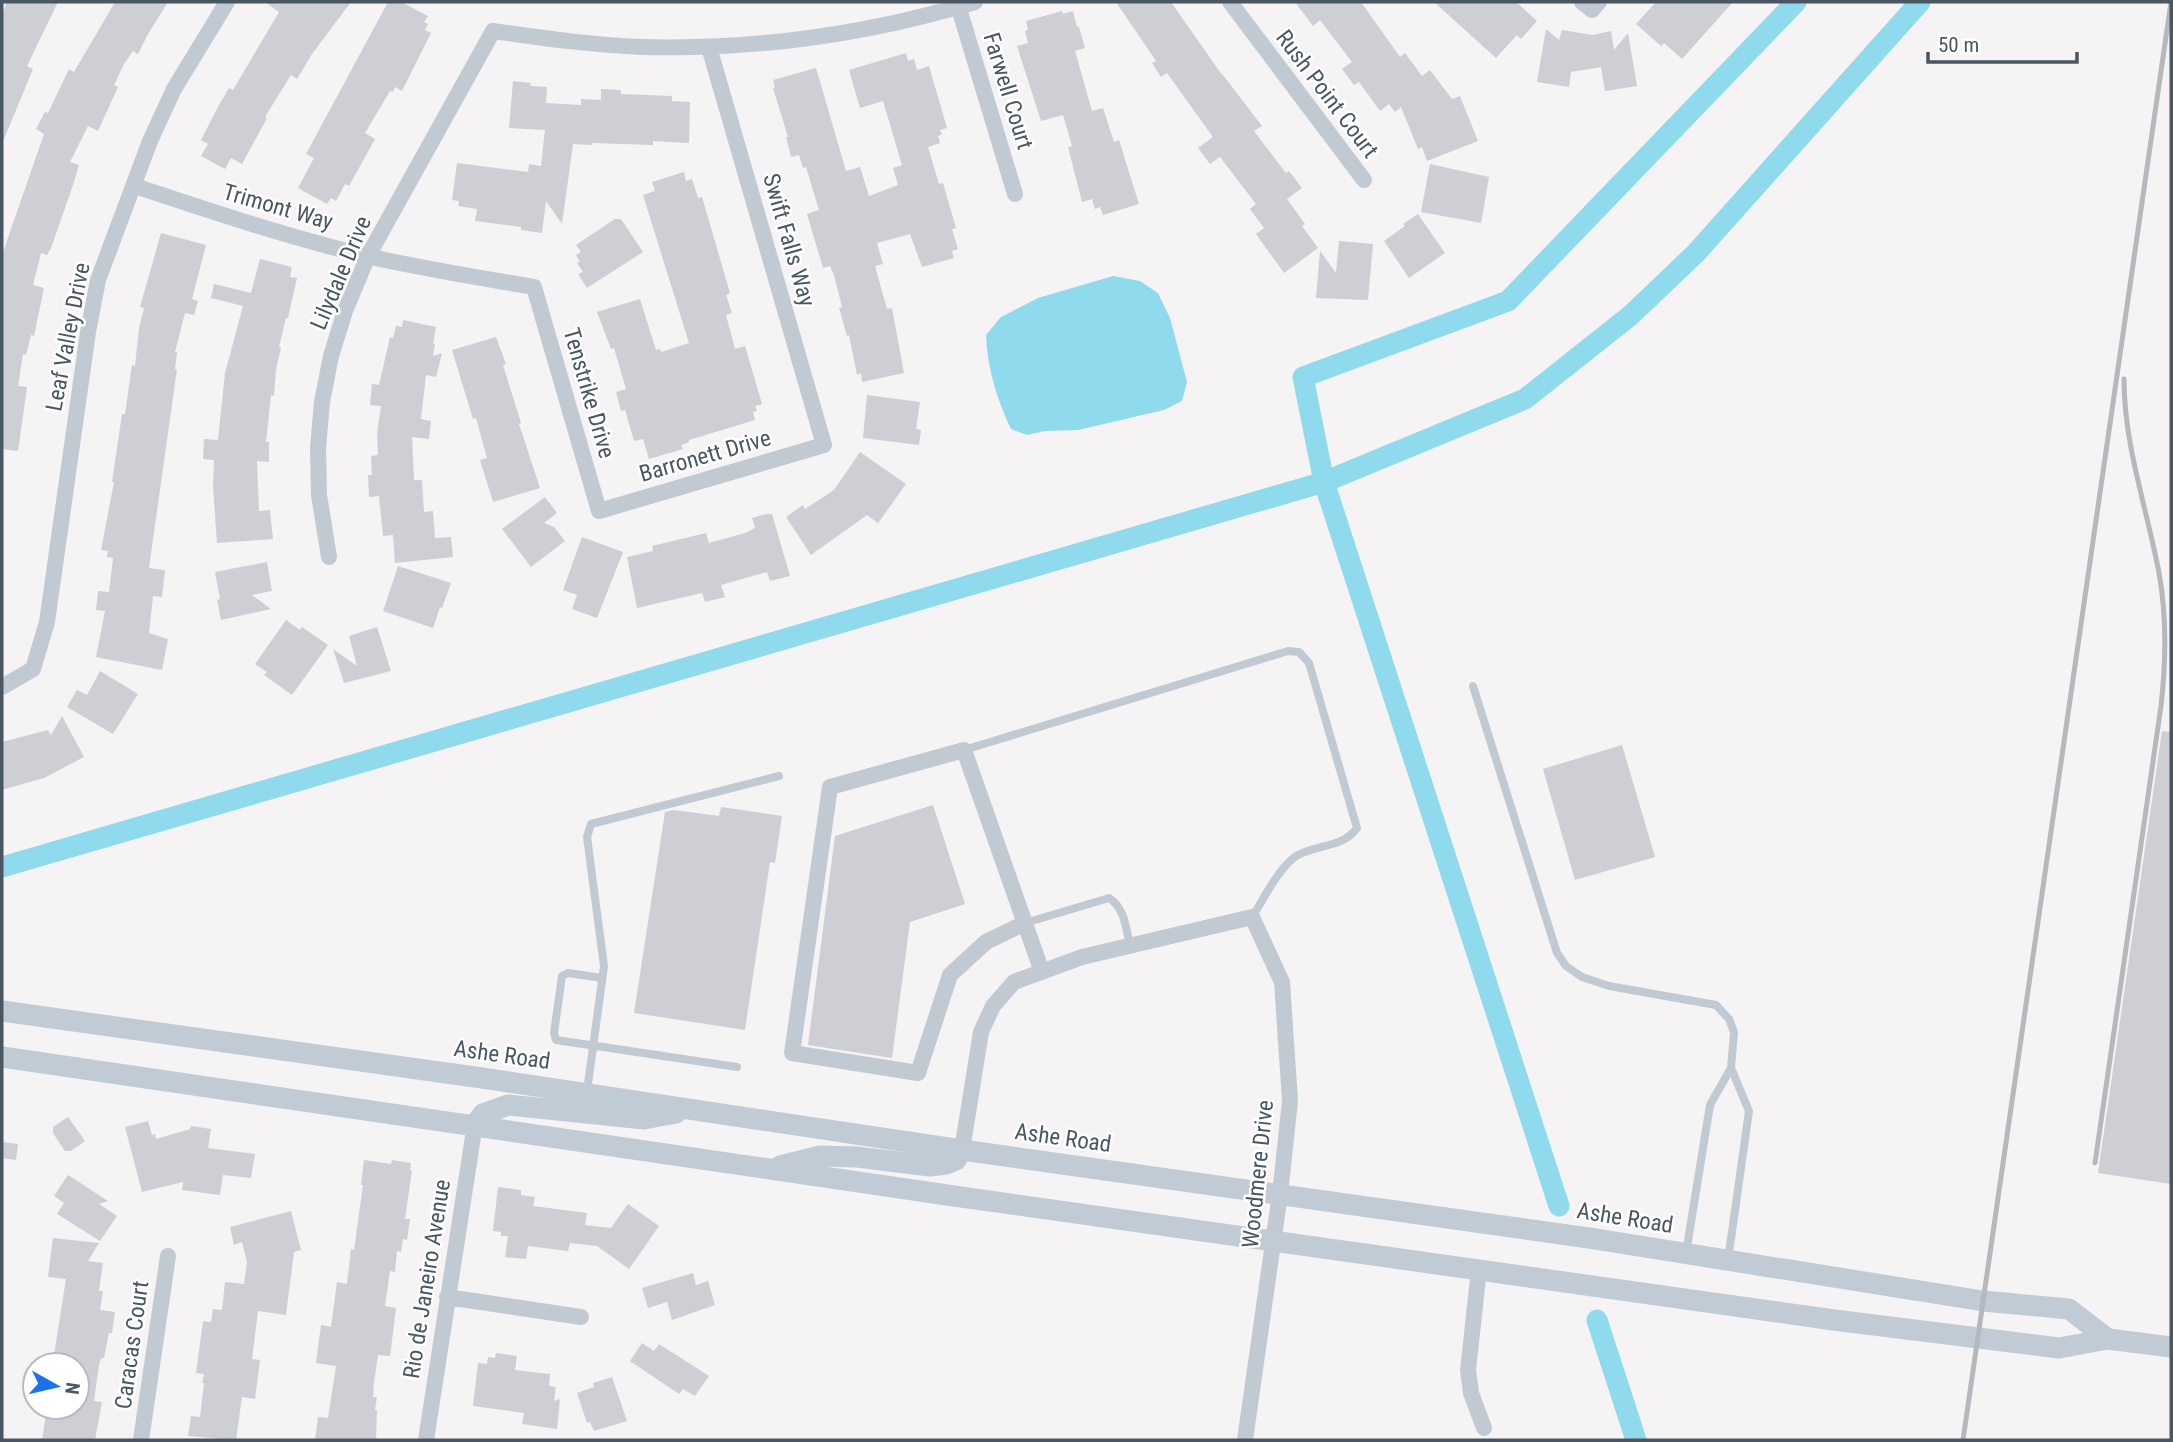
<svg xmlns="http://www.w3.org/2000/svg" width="2173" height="1442" viewBox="0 0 2173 1442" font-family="'Roboto Condensed',sans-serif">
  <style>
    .water { fill: #90daee }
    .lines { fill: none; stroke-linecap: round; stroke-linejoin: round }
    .canal { stroke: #90daee; stroke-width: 21 }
    .building { fill: #cdcfd5 }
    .lane { stroke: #c1cad2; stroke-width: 8 }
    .street { stroke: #c1cad2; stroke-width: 16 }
    .secondary { stroke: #c1cbd6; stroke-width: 21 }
    .rail { stroke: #b5b8bd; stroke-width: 5 }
    .labels { text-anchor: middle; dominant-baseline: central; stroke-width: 5; stroke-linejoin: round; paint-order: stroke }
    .street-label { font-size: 23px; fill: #4a5661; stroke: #fff }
  </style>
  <rect width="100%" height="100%" fill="#f5f3f3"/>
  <path class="water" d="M 1113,276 L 1140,281 L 1158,293 L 1170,318 L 1187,382 L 1182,401 L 1164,410 L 1078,430 L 1045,431 L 1027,435 L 1011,429 C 997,400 987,367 986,335 L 1001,317 L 1038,298 Z"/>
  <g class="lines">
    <path class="canal" d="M 2,867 L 1324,482 L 1525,399 L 1631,315 L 1696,253 L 1920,2
      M 1559,1206 L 1324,482 L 1303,377 L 1508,301 L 1796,2
      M 1597,1320 L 1636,1440"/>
  </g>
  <path class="building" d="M 7,2 L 58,2 L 27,66 L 33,69 L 2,144 L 2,14 Z
    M 115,2 L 168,2 L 148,34 L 138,54 L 133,51 L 124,64 L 114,85 L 118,87 L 98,131 L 88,126 L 70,162 L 79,165 L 73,185 L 51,248 L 47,255 L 41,253 L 33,285 L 44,288 L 34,336 L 31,335 L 26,355 L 23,354 L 18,386 L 27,387 L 18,451 L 2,449 L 2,255 L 44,134 L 36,129 L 45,112 L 48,113 L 69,69 L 74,72 Z
    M 265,2 L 351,2 L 312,54 L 297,79 L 291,75 L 265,117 L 267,118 L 242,164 L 231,158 L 225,169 L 201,156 L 208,144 L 201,140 L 219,105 L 229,88 L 233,90 L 279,12 Z
    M 388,2 L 401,2 L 428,16 L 424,22 L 428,24 L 425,30 L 431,33 L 402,91 L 395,87 L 393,92 L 390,91 L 365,133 L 375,139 L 349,186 L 345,184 L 336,201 L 331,198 L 327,204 L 298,188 L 314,158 L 306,154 Z
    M 1116,2 L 1171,2 L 1222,75 L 1223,75 L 1262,126 L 1254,131 L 1286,173 L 1289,171 L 1302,188 L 1287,199 L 1305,224 L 1302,226 L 1318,248 L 1284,273 L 1256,234 L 1264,228 L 1250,209 L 1256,204 L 1220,157 L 1210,164 L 1198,148 L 1213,137 L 1167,73 L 1161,77 L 1152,63 L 1156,61 Z
    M 1295,2 L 1361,2 L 1400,57 L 1405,53 L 1422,76 L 1430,70 L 1452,99 L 1460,96 L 1478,141 L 1427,161 L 1422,147 L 1418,149 L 1401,107 L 1395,112 L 1389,104 L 1380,111 L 1359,82 L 1354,85 L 1342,69 L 1352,62 L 1320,20 L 1313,26 Z
    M 1434,2 L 1516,2 L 1537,21 L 1521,39 L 1517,35 L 1496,58 Z
    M 1656,2 L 1733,2 L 1682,59 L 1664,43 L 1661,46 L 1636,24 Z
    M 1062,11 L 1063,14 L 1073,11 L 1077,27 L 1079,27 L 1085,48 L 1075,51 L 1092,111 L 1103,108 L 1114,142 L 1119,140 L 1139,204 L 1103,215 L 1100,207 L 1095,209 L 1092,199 L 1082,202 L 1068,147 L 1072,146 L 1063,115 L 1041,121 L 1017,46 L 1028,43 L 1025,31 L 1028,30 L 1026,21 Z
    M 1546,29 L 1559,40 L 1562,30 L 1593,35 L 1611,31 L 1614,50 L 1628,33 L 1637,86 L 1605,91 L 1601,67 L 1571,72 L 1569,87 L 1537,82 Z
    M 906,53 L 908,61 L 914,59 L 917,70 L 929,66 L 947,128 L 940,130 L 942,134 L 938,136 L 940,143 L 928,147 L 939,184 L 943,183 L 956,228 L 952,229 L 958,249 L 952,251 L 954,258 L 922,267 L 910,234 L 877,243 L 883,264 L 875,266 L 887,309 L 892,308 L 904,373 L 862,382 L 861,373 L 857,375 L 849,335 L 847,336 L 839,308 L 842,307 L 834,275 L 830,266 L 823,268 L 807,214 L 819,210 L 806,167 L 803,168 L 799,155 L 791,157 L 786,137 L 788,137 L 773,88 L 775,87 L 773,80 L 816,68 L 846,171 L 860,167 L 869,196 L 898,185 L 893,168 L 902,165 L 883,101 L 860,108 L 849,70 Z
    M 513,81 L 531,83 L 530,86 L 547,87 L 546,103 L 581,105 L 581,99 L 601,100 L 601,89 L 621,90 L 621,94 L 672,96 L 672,101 L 690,102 L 689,143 L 653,141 L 653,145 L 592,143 L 592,145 L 573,144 L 562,224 L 546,201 L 542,233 L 521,230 L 521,227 L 475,221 L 477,209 L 458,206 L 459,201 L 452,200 L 457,163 L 528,172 L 529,164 L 541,166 L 545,130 L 509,128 Z
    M 1430,164 L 1489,177 L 1481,223 L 1421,212 Z
    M 684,172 L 686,181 L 692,179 L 698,198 L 702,197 L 730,293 L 726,295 L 732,313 L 726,315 L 735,349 L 745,346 L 762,404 L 755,406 L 757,411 L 753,412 L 755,420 L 689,440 L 689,442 L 681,445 L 683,449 L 649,459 L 643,439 L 634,441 L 625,410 L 621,411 L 616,392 L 626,389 L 614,348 L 611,349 L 597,312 L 640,299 L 656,350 L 660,349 L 661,352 L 689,343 L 643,195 L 655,191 L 652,182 Z
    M 1418,214 L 1445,253 L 1409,278 L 1384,241 L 1405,226 L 1403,224 Z
    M 615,219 L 621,219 L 643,252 L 587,288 L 578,274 L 583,272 L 577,263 L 580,262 L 576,255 L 581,252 L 576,245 Z
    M 161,233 L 206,245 L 192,299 L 198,301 L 194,315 L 185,313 L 175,352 L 177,352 L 175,369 L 177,369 L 149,568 L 165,570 L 162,597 L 153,596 L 149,633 L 168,639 L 162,670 L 96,657 L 105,611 L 96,610 L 98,591 L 109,592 L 113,558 L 107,557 L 108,551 L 101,550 L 114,482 L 112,482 L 122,414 L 125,414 L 132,365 L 135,366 L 139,328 L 144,308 L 140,307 Z
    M 1339,241 L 1373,244 L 1368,300 L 1316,298 L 1320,251 L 1336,273 Z
    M 260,259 L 292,267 L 290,277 L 297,278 L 288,318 L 286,318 L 279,347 L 281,348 L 276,369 L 274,396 L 271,395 L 266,442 L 269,442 L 269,462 L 257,461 L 259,511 L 270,510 L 273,539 L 217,543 L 213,486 L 214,460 L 203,459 L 204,439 L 218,440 L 225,373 L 243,306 L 211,298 L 214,284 L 251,293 Z
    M 403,320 L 436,327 L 433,344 L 435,344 L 433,356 L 442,353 L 436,377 L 426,375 L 421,419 L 431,421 L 429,439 L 412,437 L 414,480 L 422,480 L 424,512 L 433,511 L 435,538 L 451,537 L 453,557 L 395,563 L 393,535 L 383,536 L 379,496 L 369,497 L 368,475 L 372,475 L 371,456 L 378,455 L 377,433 L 381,406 L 370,405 L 372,384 L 379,385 L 390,337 L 393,338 L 396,326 L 402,327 Z
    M 496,337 L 506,364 L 503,365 L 521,423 L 519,424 L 540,488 L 493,502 L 480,460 L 487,458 L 476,418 L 473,419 L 452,350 Z
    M 867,395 L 920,402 L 916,429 L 921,430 L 919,445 L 863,438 Z
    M 860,452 L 906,484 L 878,523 L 867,515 L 811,555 L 786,517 L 803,505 L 805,509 L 834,490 Z
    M 545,497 L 557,513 L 544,523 L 554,527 L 565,541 L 531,567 L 502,529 Z
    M 766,514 L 772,514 L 790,576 L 770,581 L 767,572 L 721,585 L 725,597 L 705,602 L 702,593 L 637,608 L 627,557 L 653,551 L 652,546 L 706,533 L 709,543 L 745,533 L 755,528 L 752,518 Z
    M 582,537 L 623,552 L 597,618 L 572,609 L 577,595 L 563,590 Z
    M 267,562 L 272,591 L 252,595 L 271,609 L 221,620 L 217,600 L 220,599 L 215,572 Z
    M 398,566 L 451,583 L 442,608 L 440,607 L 433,628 L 383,611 Z
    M 286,620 L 300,630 L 302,627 L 328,645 L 292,695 L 264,675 L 267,672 L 255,664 Z
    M 377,627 L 391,671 L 344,683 L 333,649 L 357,666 L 349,636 Z
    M 100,671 L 138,694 L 113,734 L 67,707 L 77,690 L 87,695 Z
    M 62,716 L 84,757 L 44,778 L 2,790 L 2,742 L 48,730 L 51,735 Z
    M 2162,731 L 2171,732 L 2171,1184 L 2098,1173 Z
    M 1622,745 L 1655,857 L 1575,880 L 1543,769 Z
    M 933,805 L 965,904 L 910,922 L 892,1058 L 808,1045 L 835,836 Z
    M 721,807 L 782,816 L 775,863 L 770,862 L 745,1030 L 634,1013 L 665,812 L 674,810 L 719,816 Z
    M 68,1117 L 85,1141 L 71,1151 L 65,1151 L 53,1133 L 53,1127 Z
    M 148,1121 L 152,1135 L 155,1134 L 156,1139 L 190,1129 L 191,1126 L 211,1129 L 208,1148 L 255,1154 L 251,1178 L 223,1175 L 220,1195 L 182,1190 L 183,1182 L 142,1192 L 125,1127 Z
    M 2,1142 L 18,1144 L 16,1160 L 2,1158 Z
    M 364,1160 L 391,1164 L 392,1160 L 411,1163 L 410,1170 L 412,1170 L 405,1219 L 410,1219 L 407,1240 L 403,1239 L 401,1252 L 397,1251 L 395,1272 L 390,1271 L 385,1306 L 396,1308 L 390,1356 L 378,1355 L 373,1389 L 374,1389 L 373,1397 L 377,1397 L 375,1410 L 377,1410 L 376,1440 L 315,1440 L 318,1417 L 328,1418 L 336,1366 L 316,1363 L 321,1325 L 331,1327 L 337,1282 L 347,1284 L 351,1249 L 354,1250 L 363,1185 L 361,1185 Z
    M 68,1175 L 108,1201 L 99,1204 L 117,1216 L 100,1241 L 57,1214 L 64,1203 L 54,1196 Z
    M 498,1187 L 521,1190 L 521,1195 L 535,1197 L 533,1206 L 587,1213 L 585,1225 L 611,1228 L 628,1204 L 659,1226 L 629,1269 L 597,1246 L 570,1243 L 568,1251 L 528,1246 L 526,1259 L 505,1257 L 508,1236 L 501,1236 L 501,1232 L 493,1231 Z
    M 291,1211 L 301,1250 L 294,1252 L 286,1315 L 258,1311 L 252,1359 L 260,1360 L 255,1399 L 242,1397 L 236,1440 L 188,1436 L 191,1416 L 200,1417 L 204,1383 L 202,1383 L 204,1374 L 196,1373 L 203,1321 L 211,1322 L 213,1309 L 222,1310 L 225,1282 L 244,1284 L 247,1262 L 242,1242 L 234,1245 L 230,1227 Z
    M 53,1238 L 99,1243 L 88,1261 L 103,1263 L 99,1291 L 103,1291 L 100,1310 L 115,1312 L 112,1333 L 109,1333 L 104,1358 L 101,1358 L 99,1365 L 94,1401 L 102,1402 L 95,1440 L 42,1440 L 47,1407 L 77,1407 L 77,1365 L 66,1365 L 67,1357 L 54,1355 L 66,1279 L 48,1277 Z
    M 693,1273 L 696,1285 L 708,1281 L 715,1305 L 672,1320 L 667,1302 L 648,1308 L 642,1288 Z
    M 642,1343 L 654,1351 L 659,1344 L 709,1376 L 695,1396 L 683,1389 L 679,1394 L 630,1361 Z
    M 496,1353 L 517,1356 L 515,1370 L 550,1374 L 549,1386 L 556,1387 L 554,1401 L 560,1399 L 557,1429 L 522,1424 L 524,1413 L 473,1406 L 478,1363 L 487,1364 L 488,1357 L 495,1358 Z
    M 612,1377 L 627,1421 L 594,1431 L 590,1422 L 587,1423 L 577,1393 L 594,1387 L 593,1383 Z"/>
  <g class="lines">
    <path class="lane" d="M 1473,686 L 1557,953 L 1566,966 L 1582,977 L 1609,986 L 1716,1005 L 1729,1019 L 1734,1032 L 1731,1068 L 1710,1105 L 1686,1253
      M 964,750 L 1288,651 L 1299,652 L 1309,663 L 1357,828 C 1343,848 1317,844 1298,855 C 1279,866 1264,899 1252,917
      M 1025,923 L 1109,898 C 1125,908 1126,929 1130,946
      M 602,978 L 568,973 L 562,976 L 554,1033 L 556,1040 L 737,1067
      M 587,1091 L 604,966 L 587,837 L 591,824 L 779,776
      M 1728,1260 L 1749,1111 L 1731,1068"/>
    <path class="street" d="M 957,2 L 1015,194
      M 1230,2 L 1364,180
      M 1582,2 L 1592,10 L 1599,2
      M 135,186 C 213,212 291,238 371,257 C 425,269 480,278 534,287 L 599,511 L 824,445 L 709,47
      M 329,557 L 319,495 L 318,448 L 322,402 L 331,356 L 345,311 L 368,256 L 493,31 C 543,38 592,45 642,47 C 754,50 868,34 975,2
      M 2,687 L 33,669 L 47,622 L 88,332 L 98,280 L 150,141 L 174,89 L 227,2
      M 1025,923 L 986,942 L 950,975 L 918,1073 L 792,1053 L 830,787 L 964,750 L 1042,972
      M 962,1150 L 981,1032 L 993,1006 L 1014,982 L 1082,957 L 1252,917 L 1282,982 L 1290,1101 L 1280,1194 L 1245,1440
      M 1479,1269 L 1468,1370 L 1471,1393 L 1484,1428
      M 447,1297 L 581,1317
      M 141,1440 L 168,1256
      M 426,1440 L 475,1124"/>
    <path class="secondary" d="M 2,1011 L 482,1078 L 962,1150 L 1589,1238 L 1983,1301 L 2069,1309 L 2108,1339
      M 2,1057 L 954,1196 L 1834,1320 L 2059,1348 L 2108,1339 L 2171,1347
      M 475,1124 L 483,1114 L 508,1105 L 644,1119 L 676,1113
      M 780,1166 L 820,1156 L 857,1157 L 930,1166 L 946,1164 L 956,1160 L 962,1150"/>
    <path class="rail" d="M 2095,1163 L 2161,706 C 2166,662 2167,617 2159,573 C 2147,508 2124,446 2124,379
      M 1963,1440 L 2171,2"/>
  </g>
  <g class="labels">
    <g class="street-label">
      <text transform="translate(1008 91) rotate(73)">Farwell Court</text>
      <text transform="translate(1327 94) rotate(53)">Rush Point Court</text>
      <text transform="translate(278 207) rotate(16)">Trimont Way</text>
      <text transform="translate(789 240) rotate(74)">Swift Falls Way</text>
      <text transform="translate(341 273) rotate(-67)">Lilydale Drive</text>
      <text transform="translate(68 337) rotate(-79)">Leaf Valley Drive</text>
      <text transform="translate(589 393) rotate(74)">Tenstrike Drive</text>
      <text transform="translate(705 456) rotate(-16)">Barronett Drive</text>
      <text transform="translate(502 1055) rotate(8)">Ashe Road</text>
      <text transform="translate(1063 1138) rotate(8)">Ashe Road</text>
      <text transform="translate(1258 1174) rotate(-84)">Woodmere Drive</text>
      <text transform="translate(1625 1218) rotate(9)">Ashe Road</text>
      <text transform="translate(427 1279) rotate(-81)">Rio de Janeiro Avenue</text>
      <text transform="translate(132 1345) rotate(-82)">Caracas Court</text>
    </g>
  </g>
  <rect width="2173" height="1442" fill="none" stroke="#4a5661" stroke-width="7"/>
  <g transform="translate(56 1386) rotate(98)"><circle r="33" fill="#ffffff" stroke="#b7bbc0" stroke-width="2"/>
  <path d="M0-5L12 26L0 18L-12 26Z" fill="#1a73e8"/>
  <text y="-10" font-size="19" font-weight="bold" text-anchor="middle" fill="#4a5661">N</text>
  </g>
  <path d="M1928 52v10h149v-10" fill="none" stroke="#4a5661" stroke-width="3.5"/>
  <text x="1938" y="52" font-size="21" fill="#4a5661" stroke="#ffffff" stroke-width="5" paint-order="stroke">50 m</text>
</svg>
